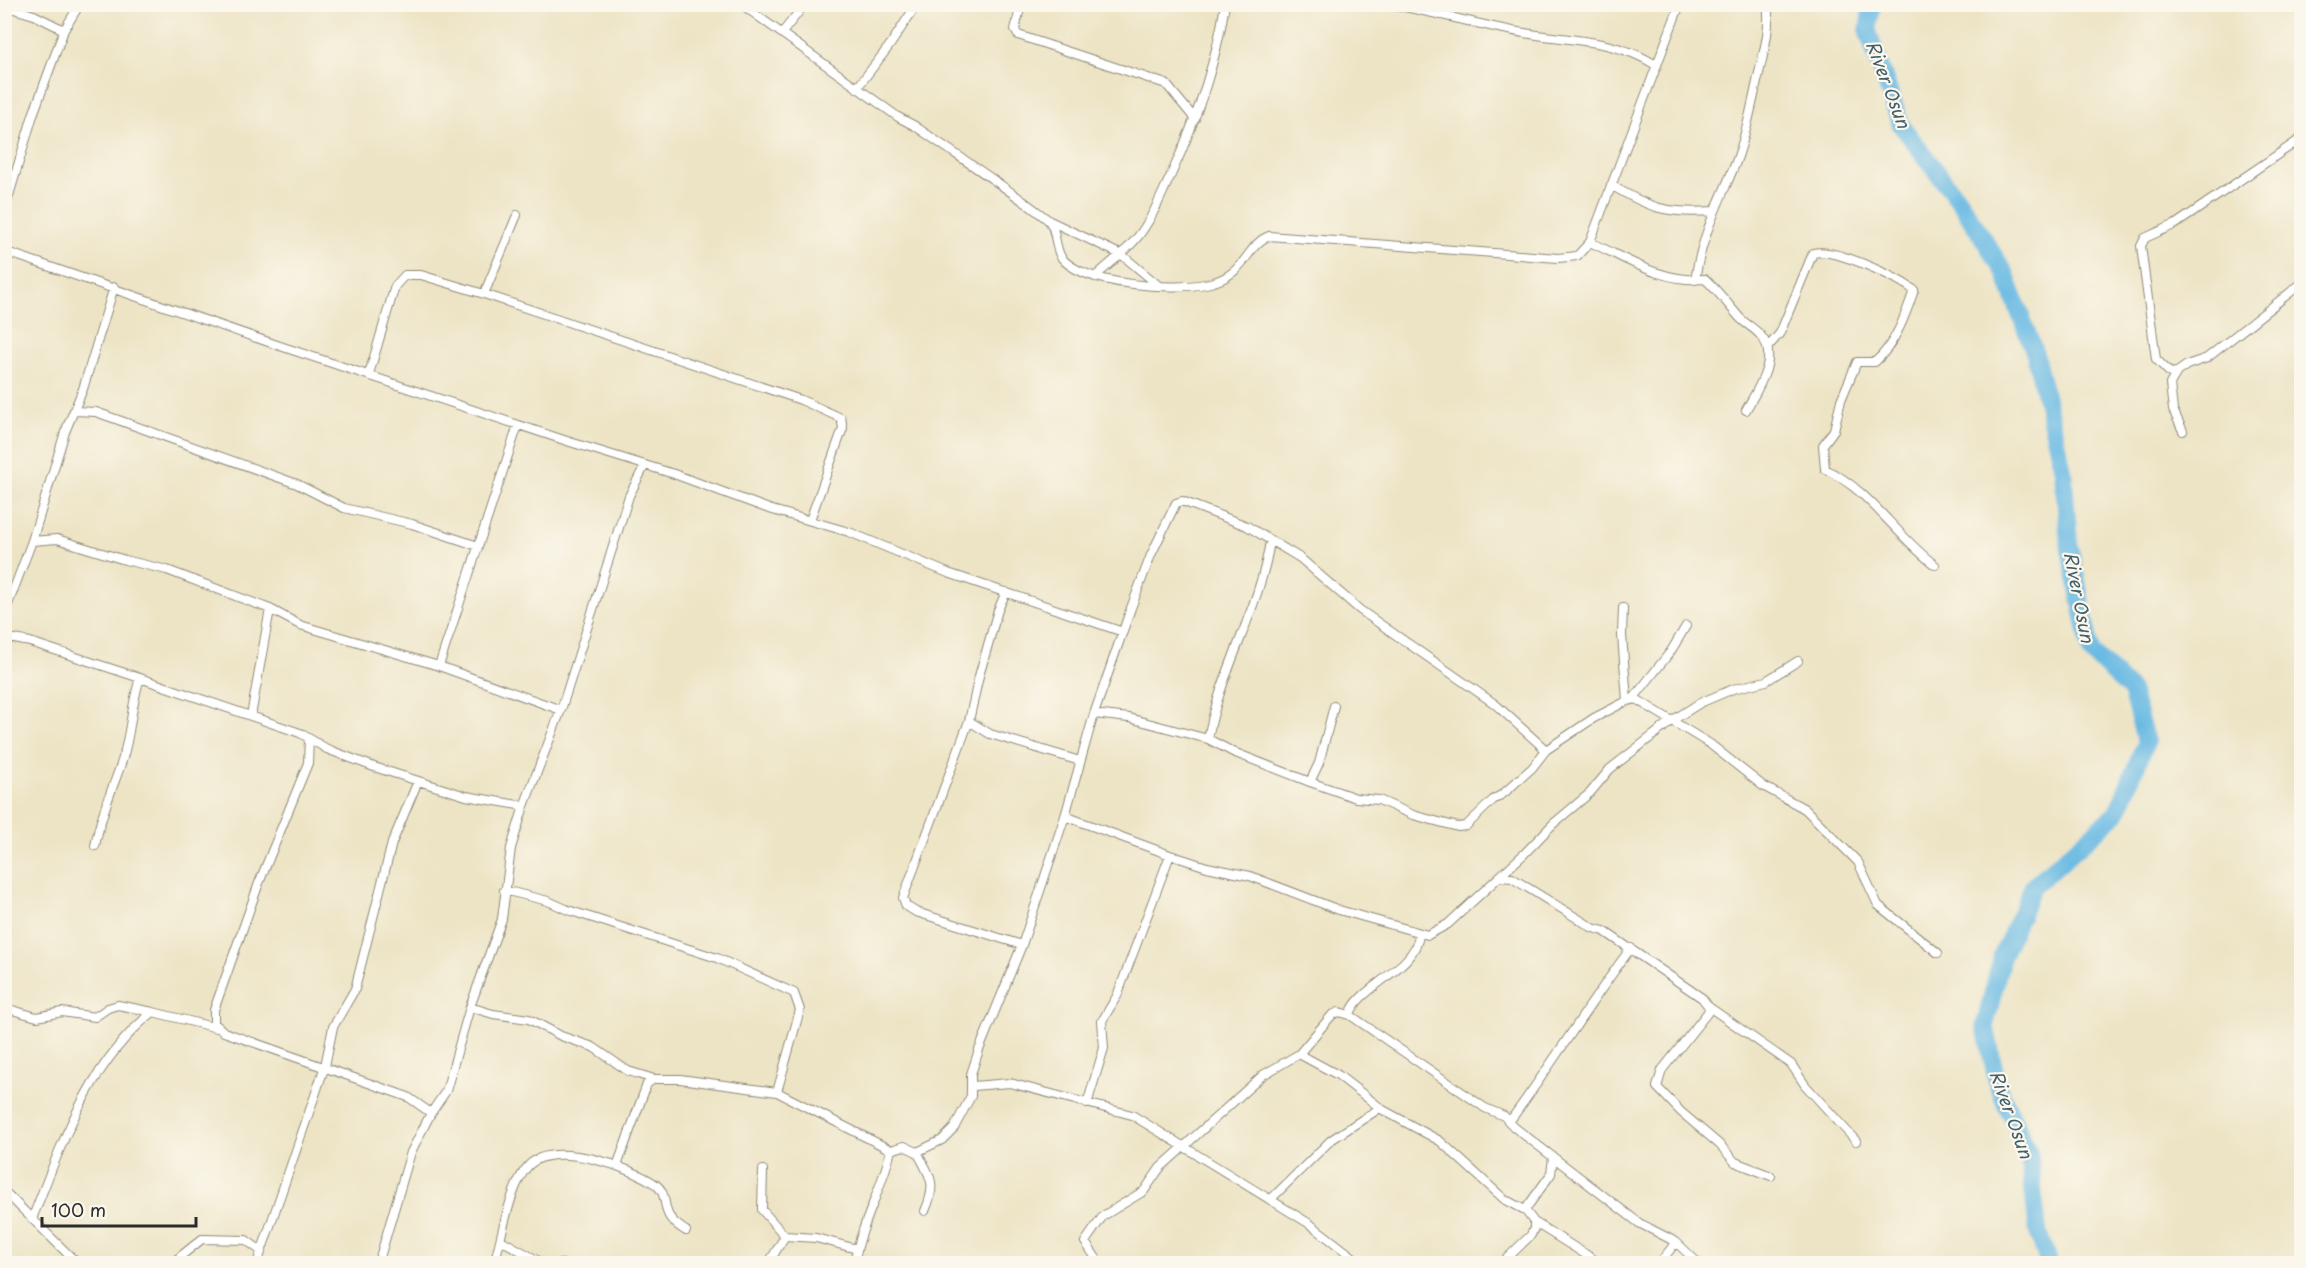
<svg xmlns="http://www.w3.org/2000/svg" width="2306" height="1268" viewBox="0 0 2306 1268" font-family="'Playpen Sans',sans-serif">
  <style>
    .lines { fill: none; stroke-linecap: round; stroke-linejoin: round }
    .river { stroke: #67b9e3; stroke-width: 18 }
    .street-casing { stroke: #8c8878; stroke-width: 10 }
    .street { stroke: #fff; stroke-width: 8 }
    .labels { text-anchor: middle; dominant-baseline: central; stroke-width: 4.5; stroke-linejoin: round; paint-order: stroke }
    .water-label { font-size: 18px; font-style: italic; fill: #405d6b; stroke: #fbf7ec }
  </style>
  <rect width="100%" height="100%" fill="#fbf7ec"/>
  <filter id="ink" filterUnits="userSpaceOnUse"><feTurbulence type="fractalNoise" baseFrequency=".0167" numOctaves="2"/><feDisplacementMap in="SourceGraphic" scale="12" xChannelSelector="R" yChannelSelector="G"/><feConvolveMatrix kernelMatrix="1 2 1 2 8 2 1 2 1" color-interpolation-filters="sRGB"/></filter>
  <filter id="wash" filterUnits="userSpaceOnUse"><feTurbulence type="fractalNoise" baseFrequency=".008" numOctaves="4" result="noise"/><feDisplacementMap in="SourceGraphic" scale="24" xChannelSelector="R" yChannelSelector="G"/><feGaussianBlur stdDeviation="1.35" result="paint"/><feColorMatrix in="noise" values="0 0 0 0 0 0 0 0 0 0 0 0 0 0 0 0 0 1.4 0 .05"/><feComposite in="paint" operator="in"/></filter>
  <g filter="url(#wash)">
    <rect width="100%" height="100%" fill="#ede4c5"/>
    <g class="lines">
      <path class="river" d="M 1872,4 L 1868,32 L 1901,125 L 1960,202 L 2005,273 L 2035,354 L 2063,470 L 2069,544 L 2091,652 L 2131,691 L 2146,742 L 2117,813 L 2033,886 L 2002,956 L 1985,1025 L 1998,1087 L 2029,1153 L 2038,1232 L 2049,1264"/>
    </g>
  </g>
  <g filter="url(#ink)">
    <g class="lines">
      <g class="street-casing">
        <path id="street" d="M 741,4 L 898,117 L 915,126 C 959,157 1005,186 1047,219 C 1057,227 1054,246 1061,257 C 1082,286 1177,291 1210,283 C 1247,274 1246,245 1269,236 L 1558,258 L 1577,256 L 1590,242 L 1680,4
          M 1021,4 L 1015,30 L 1018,35 L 1166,84 L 1195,119
          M 1389,4 C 1435,12 1479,25 1524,33 C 1571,41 1615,39 1656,65
          M 4,6 L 34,15 L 64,30
          M 782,33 L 805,4
          M 857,88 L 890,45 L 917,4
          M 1611,185 C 1651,209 1667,214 1714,211
          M 4,212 L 33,115 L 64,30 L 80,4
          M 1050,221 L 1122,255 L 1158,285
          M 1590,242 C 1627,259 1662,283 1705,279 C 1718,291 1728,304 1739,317 C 1746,325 1755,328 1761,336 C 1780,357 1757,390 1746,410
          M 4,251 L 280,346 L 570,442 L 674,474 L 769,509 L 849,532 L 948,573 L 1123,632
          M 1095,277 C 1113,260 1133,247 1146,225 C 1156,210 1163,191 1171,175 C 1196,120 1216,65 1225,4
          M 1695,280 C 1702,233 1719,204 1736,162 C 1747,133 1752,103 1759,73 C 1764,51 1771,27 1767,4
          M 484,294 L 517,215
          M 1768,347 L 1780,333 L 1813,253 C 1835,247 1896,277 1914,290 C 1906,314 1895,345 1875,362 L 1857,362 L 1841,400 L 1834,430 L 1823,445 L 1825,469 C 1869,489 1896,536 1935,565
          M 2177,372 L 2170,373 L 2156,359 L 2141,246 L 2145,238 L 2176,224 L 2302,138
          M 369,374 L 395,286 L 405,275 L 421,275 L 484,294 L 801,400 L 841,418 L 843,428 L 810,520
          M 75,411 L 96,412 L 297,484 L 344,508 L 412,524 L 478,546
          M 2183,431 L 2173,410 L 2170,384 L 2177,372 L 2187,365 L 2207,358 L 2302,283
          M 32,541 L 57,539 L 125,560 L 167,570 L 270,609 L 300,625 L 439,666 L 561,710
          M 1006,592 L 998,610 L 979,676 L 969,721 L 903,898 L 906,906 L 916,912 L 1022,945
          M 1623,608 L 1622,635 L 1627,701
          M 4,615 L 32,541 L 65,432 L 83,389 L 114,287
          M 4,637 L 30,642 L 140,678 L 300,733 L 327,749 L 374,767 L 466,796 L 524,806
          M 439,666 L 518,425
          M 1633,699 L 1671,651 L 1686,626
          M 1094,714 L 1129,718 L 1208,739 L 1233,752 L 1310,782 L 1356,798 L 1379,800 L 1413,815 L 1458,827 L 1466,826 L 1493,800 L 1504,793 L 1532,768 L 1546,750 L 1594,718 L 1627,701 L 1636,699 L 1710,744 L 1763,786 L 1805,809 L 1858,862 L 1878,905 L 1938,953
          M 251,716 L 270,609
          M 969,721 L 990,734 L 1080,761
          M 309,739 L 308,763 L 259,883 L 214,1010 L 214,1023 L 224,1032 L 408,1097 L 431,1113
          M 1208,739 C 1220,671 1260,609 1270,541
          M 1310,782 L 1319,763 L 1334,706
          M 1065,816 L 1170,855 L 1207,867 L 1250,876 L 1339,910 L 1428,935 L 1448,924 L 1524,854 L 1553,824 L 1590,793 L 1610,769 L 1673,720 L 1700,703 L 1733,689 L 1766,681 L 1798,661
          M 95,846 C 101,813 112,791 122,761 C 131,734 131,705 140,678
          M 1499,877 L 1512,878 L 1593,928 L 1604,931 L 1702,998 L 1709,1007 L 1708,1012 L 1662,1070 L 1657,1087 L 1681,1112 L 1720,1145 L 1735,1162 L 1771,1176
          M 504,890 L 548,901 L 568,910 L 717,958 L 794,993 L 800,1010 L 777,1092
          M 470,1007 L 493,1014 L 529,1019 L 561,1036 L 593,1047 L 628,1071 L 654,1079
          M 1709,1007 L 1791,1064 L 1805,1085 L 1856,1141
          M 12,1010 L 37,1017 L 62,1012 L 95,1017 L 108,1008 L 118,1005 L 153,1012
          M 1350,1015 C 1357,987 1415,970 1419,935
          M 1299,1054 L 1332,1015 L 1339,1012 L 1350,1015 L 1485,1108 L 1504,1116 L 1514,1127 L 1553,1157 L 1551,1174 L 1525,1210
          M 973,1086 L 1010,1083 L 1132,1115 L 1310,1224 L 1362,1264
          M 1087,1104 L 1104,1048 L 1102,1021 L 1117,996 L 1170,855
          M 1509,1122 C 1552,1065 1588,1005 1631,948
          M 917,1152 C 931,1177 937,1184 925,1211
          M 1553,1157 L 1639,1223 L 1676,1242 L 1699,1264
          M 617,1166 L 647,1084 L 654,1079 L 680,1079 L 777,1092 L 891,1150
          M 763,1170 L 762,1210 L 785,1236 L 816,1238 L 857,1249
          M 4,1191 L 78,1264
          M 1270,1200 L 1331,1140 L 1380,1108
          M 32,1219 C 61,1146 89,1062 153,1012 L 217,1028
          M 1534,1222 L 1601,1264
          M 501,1240 L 544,1264
          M 171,1264 L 202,1239 L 246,1240 L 261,1251
          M 257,1264 L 325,1066 L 333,1027 L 355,989 L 392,843 L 418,781
          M 378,1264 L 411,1152 L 431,1113 L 446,1091 L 470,1007 L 502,919 L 511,848 L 524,806 L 561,710 L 629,496 L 645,465
          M 494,1264 C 502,1237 510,1184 529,1165 C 554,1140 631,1167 655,1184 C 667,1192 663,1205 669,1216 C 673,1223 680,1227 686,1231
          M 551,1264 L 563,1264
          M 768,1264 L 785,1236
          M 854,1264 C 861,1224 882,1189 891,1150 L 904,1146 L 917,1152 L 942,1140 L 954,1128 L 971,1096 L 971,1074 L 979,1050 L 1022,945 L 1065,816 L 1094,714 L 1131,608 L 1151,555 L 1176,503 L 1182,501 L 1247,526 L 1300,558 L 1360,610 L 1495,704 L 1546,750
          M 1100,1264 L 1085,1242 L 1103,1216 L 1144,1191 L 1160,1168 L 1263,1075 L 1299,1054 L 1338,1075 L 1383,1110 L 1440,1141 L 1504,1199 L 1525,1210 L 1534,1222 L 1534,1228 L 1531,1235 L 1501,1264
          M 1659,1264 L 1676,1242"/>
      </g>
      <use href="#street" class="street"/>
    </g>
  </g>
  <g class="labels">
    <g class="water-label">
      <text transform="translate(1889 84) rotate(69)">River Osun</text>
      <text transform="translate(2080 597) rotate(79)">River Osun</text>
      <text transform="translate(2012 1114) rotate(70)">River Osun</text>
    </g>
  </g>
  <rect width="2306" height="1268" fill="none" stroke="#fbf7ec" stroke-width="24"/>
  <path d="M42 1217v9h154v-9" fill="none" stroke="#2b2b2b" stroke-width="3"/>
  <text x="51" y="1217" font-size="18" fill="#2b2b2b" stroke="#fbf7ec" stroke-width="4.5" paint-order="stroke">100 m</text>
</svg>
